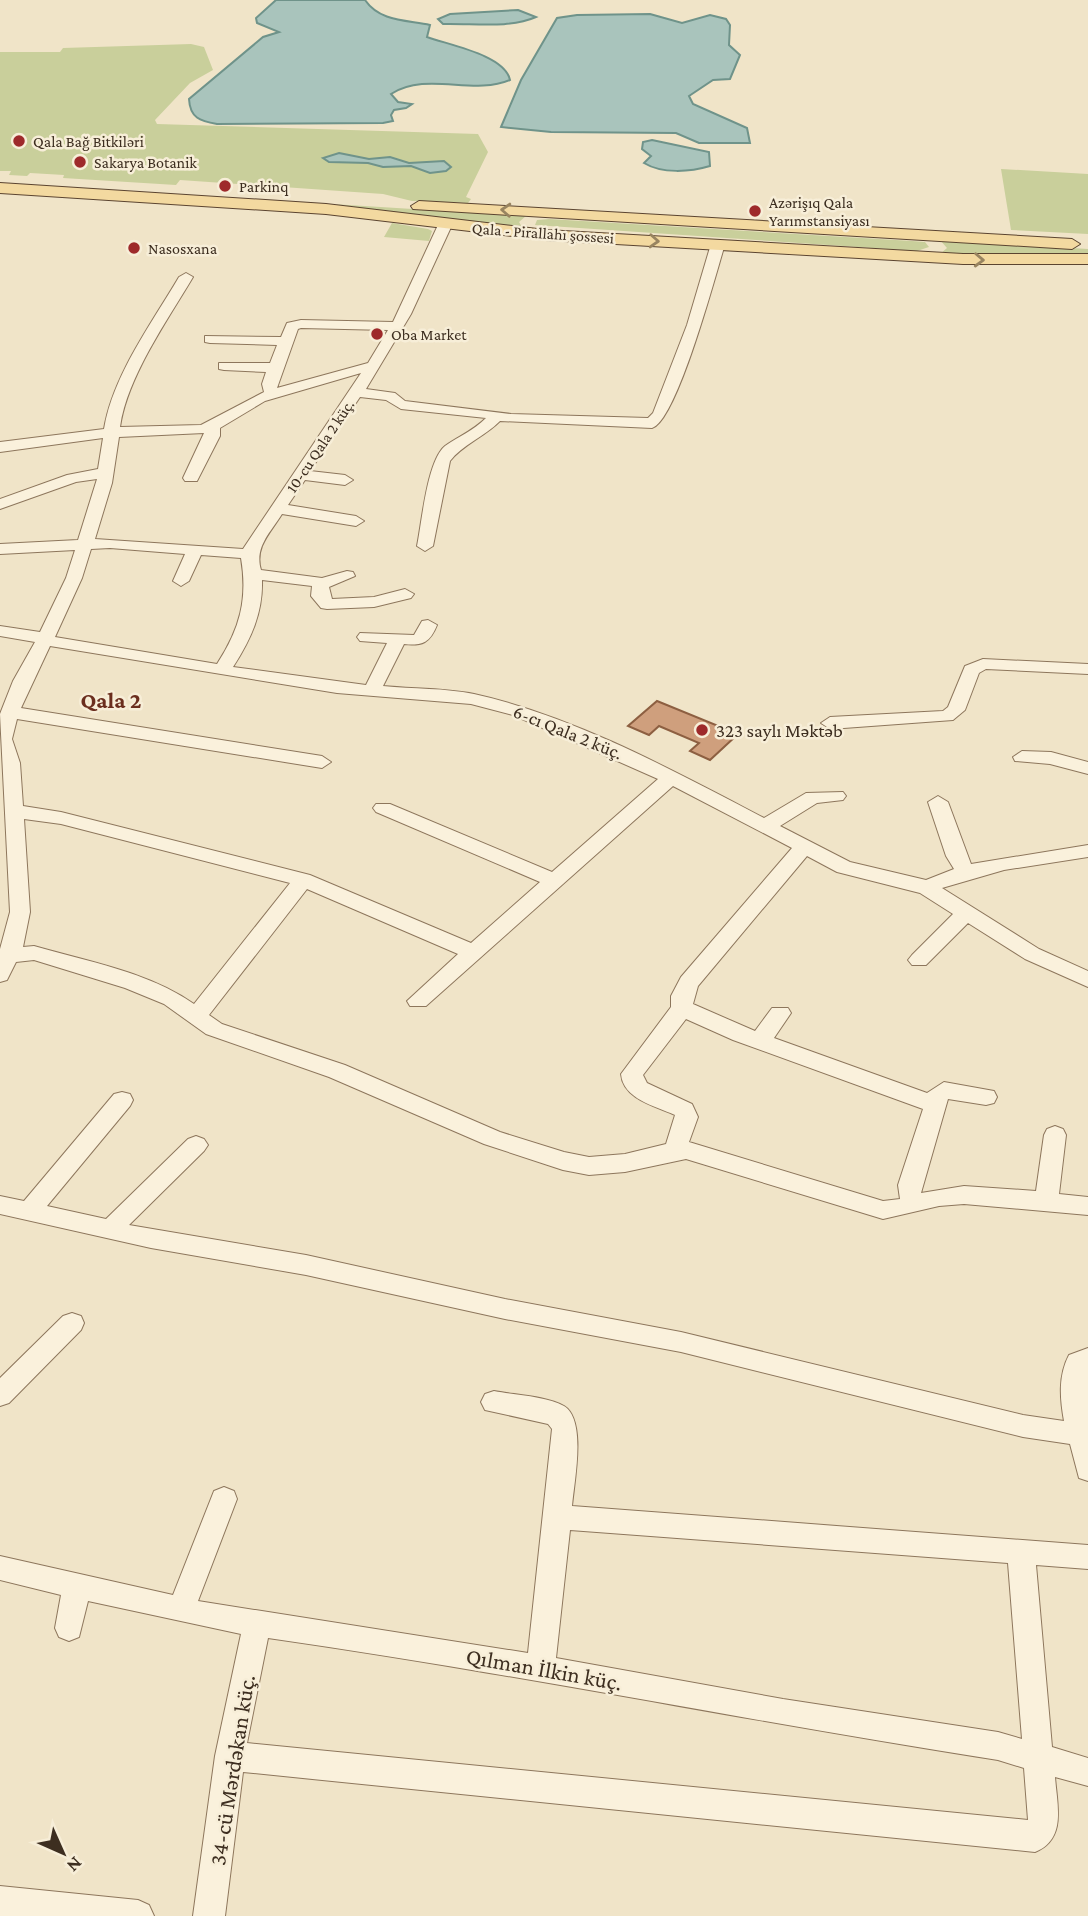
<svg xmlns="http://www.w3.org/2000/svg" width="1088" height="1916" viewBox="0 0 1088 1916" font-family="'Crimson Pro',serif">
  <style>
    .green { fill: #c9cf9b }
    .water { fill: #a9c4bc; stroke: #6f938a; stroke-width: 2 }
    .building { fill: #cf9f7d; stroke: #8d5f41; stroke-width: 2 }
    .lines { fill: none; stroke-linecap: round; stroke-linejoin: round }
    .minor-casing { stroke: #8d765c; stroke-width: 2 }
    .major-casing { stroke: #5b4430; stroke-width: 2 }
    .minor { fill: #faf1dc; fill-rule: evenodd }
    .major { fill: #f3d9a0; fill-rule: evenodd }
    .oneway { stroke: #988460 }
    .poi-dot { fill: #9e2a2b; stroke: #f7eed8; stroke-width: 2.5 }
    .labels { text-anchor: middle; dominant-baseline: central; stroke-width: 5; stroke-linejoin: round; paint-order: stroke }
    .far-poi-label { font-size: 16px; fill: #3d2e20; stroke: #f7eed8; text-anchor: start }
    .far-street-label { font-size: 16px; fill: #3d2e20; stroke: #f7eed8 }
    .poi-label { font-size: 19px; fill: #3d2e20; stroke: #f7eed8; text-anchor: start }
    .street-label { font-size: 19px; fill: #3d2e20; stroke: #f7eed8 }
    .quarter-label { font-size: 23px; font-weight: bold; fill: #6b2e1e; stroke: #f7eed8 }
    .near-street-label { font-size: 23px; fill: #3d2e20; stroke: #f7eed8 }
  </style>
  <rect width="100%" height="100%" fill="#f0e4c8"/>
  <path class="green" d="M 191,44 L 204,47 L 213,70 L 190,83 L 155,120 L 157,124 L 478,134 L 488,152 L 466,197 L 471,199 L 468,203 L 412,201 L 383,194 L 180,180 L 176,185 L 63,178 L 64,175 L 30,173 L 27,176 L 9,175 L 11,171 L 0,171 L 0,52 L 60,52 L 63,48 Z
    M 1001,169 L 1088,174 L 1088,234 L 1011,230 Z
    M 332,204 L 526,216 L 519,222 L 523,229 Z
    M 549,219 L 912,241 L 925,242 L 929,247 L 917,251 L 535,225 L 537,220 Z
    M 392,223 L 428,229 L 432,231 L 429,241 L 384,237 Z
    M 940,240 L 1088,249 L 1088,255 L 940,254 L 947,248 Z"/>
  <path class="water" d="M 276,0 L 365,0 C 380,22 407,20 430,25 L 427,37 C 449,45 505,55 510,80 C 473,96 427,71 391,94 L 398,102 L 412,104 L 406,108 L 394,110 L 391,115 L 393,121 L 383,123 L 217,124 C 200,121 190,118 189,99 L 263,37 L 279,32 L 257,23 L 256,18 Z
    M 518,10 L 536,17 C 509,29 473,23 443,24 L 438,19 L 450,14 Z
    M 650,14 L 682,23 L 710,15 L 726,19 L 730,25 L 729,45 L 740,55 L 730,79 L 713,80 L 689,96 L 693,104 L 747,128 L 750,143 L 699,143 L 676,133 L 551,132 L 501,127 L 521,80 L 557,18 L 577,15 Z
    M 652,140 L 709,152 L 710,166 C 690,172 662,174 644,163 L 651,156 L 642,149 L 643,142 Z
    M 339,153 L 369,159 L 390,157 L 409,163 L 444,161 L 451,167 L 446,171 L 430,173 L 411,166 L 383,167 L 368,163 L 329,162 L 323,158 Z"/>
  <path class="building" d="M 657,701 L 738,734 L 710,760 L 690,751 L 699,743 L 659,726 L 649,735 L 628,726 Z"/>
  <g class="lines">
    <g class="minor-casing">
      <path id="minor" d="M 445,221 L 452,225 L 411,314 L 366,389 L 395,393 L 405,401 L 511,414 L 648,418 L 653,413 L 687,325 L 711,244 L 723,241 L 725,244 C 716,273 677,421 652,428 L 500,421 C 484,437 462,445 450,461 L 433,546 L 425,551 L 417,546 C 422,522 427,461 445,446 C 459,436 473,431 486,418 L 401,409 L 386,400 L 360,397 L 310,471 L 345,475 L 353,480 L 345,485 L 305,480 L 288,505 L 356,516 L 364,521 L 356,526 L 282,514 C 271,532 254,547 261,570 L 322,578 L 347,571 L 353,572 L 355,576 L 329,587 L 332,599 L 374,597 L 405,589 L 414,594 L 411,598 L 374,607 L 327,609 L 321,608 L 311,596 L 312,586 L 262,580 C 263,613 251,639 233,667 L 366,685 L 387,643 L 360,641 L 357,637 L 360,633 L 414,635 L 422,621 L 428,620 L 437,625 C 430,643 422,646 404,644 L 383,686 C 413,689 445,688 474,694 C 574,716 674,771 764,818 L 806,793 L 843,792 L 846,796 L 843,800 L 817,803 L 780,826 L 850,862 L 926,880 L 954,869 L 946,856 L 928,802 L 938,796 L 948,802 L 971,864 L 1088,845 L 1088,857 L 1004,870 L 942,888 L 1039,949 L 1088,971 L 1088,987 L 1025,959 L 968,923 L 926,965 L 912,965 L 908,960 L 912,955 L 953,914 L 920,893 L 837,872 L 807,856 L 698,986 L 693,1004 L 755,1031 L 772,1008 L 788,1008 L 791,1013 L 774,1038 L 927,1093 L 944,1082 L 994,1091 L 997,1097 L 994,1103 L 986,1105 L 948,1099 L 921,1193 L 964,1186 L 1036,1191 L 1044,1135 L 1047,1129 L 1055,1126 L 1063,1129 L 1066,1135 L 1059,1194 L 1088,1197 L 1088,1215 L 964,1204 L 939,1206 L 883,1219 L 686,1159 L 625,1172 L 589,1175 L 563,1170 L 484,1144 L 329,1077 L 206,1034 L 164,1004 L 125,988 L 34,960 L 16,962 L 7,980 L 0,982 L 0,949 L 10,912 L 0,714 L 13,681 L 35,642 L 0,636 L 0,626 L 40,632 L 66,578 L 75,550 L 0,554 L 0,544 L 78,540 L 97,479 L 76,482 L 0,509 L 0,499 L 67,475 L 98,469 L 103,438 L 0,452 L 0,442 L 104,429 C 113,375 152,323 179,277 L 186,273 L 193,277 C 167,321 127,377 120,427 L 201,425 L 264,392 L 262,384 L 266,372 L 224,370 L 219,369 L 219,363 L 270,363 L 277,345 L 210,343 L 205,342 L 205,336 L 281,337 L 287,323 L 301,320 L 393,322 L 438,225 ZM 298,329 L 301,328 L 388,330 L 368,363 L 277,388 ZM 361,373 L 243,549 L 95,539 L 112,483 L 119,437 L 204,433 L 183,478 L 185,481 L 197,481 L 220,436 L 220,428 L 265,401 ZM 110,548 L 185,554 L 173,581 L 181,586 L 189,581 L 201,555 L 241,558 C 248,599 240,629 217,664 L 55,637 L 82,578 L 91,549 ZM 50,646 L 337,693 L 471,704 L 513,715 L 658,779 L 552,872 L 390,804 L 376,804 L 373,808 L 376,812 L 540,882 L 471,943 L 310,875 L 61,812 L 23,806 L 20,763 L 12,739 L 17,719 L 322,768 L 331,762 L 322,756 L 21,708 ZM 673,786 L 792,848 L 681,977 L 671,996 L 671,1007 L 621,1074 C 623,1099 655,1106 675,1115 L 666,1144 L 625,1154 L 589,1157 L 564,1152 L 500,1132 L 345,1065 L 222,1024 L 209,1015 L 307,889 L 458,954 L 407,1001 L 410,1006 L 426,1006 ZM 24,819 L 61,824 L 290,883 L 194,1004 C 149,972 86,961 34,946 L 23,947 L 30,912 ZM 686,1019 L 733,1040 L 923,1109 L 898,1185 L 900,1199 L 883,1201 L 689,1142 L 698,1117 L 692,1104 L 647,1083 L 643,1075 Z
        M 983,659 L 1088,664 L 1088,674 L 986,669 L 979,673 L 965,710 L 953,720 L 830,729 L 821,723 L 830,717 L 943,711 L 948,707 L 965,666 Z
        M 1022,751 L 1051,752 L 1088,762 L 1088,774 L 1050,764 L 1015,761 L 1013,757 Z
        M 122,1092 L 130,1094 L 133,1100 L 130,1106 L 47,1206 L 106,1219 L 188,1139 L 196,1136 L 204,1139 L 208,1145 L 204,1151 L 129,1225 L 306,1255 L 505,1299 L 681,1332 L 1023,1415 L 1064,1421 C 1060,1399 1058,1376 1069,1355 L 1088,1348 L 1088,1481 L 1079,1478 L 1070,1444 L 1023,1437 L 681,1352 L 505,1319 L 306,1275 L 151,1248 L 0,1214 L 0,1196 L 24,1201 L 114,1094 Z
        M 72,1313 L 81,1316 L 84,1323 L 81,1330 L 9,1403 L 0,1406 L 0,1378 L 63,1316 Z
        M 494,1391 C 515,1395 546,1396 564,1406 C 587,1420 574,1482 572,1506 L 1088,1545 L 1088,1569 L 1036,1565 L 1052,1747 L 1088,1758 L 1088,1786 L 1055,1777 C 1057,1805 1067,1839 1035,1852 L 243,1772 L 225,1916 L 193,1916 L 215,1756 L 241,1634 L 88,1601 L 79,1637 L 69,1641 L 59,1637 L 55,1628 L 61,1595 L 0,1580 L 0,1556 L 173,1595 L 214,1491 L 224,1487 L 234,1491 L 237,1499 L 198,1601 L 528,1653 L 552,1429 L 548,1424 L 485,1410 L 481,1402 L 485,1394 ZM 570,1530 L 1008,1563 L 1022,1739 L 998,1732 L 783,1699 L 556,1658 ZM 268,1638 C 513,1673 754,1722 998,1760 L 1024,1768 L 1028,1820 L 247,1743 Z
        M 0,1886 L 138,1900 L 149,1905 L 154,1916 L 0,1916 Z"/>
    </g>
    <g class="major-casing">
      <path id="major" d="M 0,183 L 326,204 L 546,230 L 963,254 L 1088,254 L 1088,264 L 963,264 L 546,240 L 326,214 L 0,193 Z
        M 419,201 L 1072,239 L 1080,244 L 1072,249 L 413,209 L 411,206 Z"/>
    </g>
    <use href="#minor" class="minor"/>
    <use href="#major" class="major"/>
  </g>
  <defs><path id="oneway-chevron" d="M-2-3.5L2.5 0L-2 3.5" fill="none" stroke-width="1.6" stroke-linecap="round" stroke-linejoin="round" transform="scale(1.75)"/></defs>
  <g class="oneway">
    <use href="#oneway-chevron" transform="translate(506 210) rotate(-177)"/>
    <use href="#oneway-chevron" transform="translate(654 241) rotate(3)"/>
    <use href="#oneway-chevron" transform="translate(979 260) rotate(2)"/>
  </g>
  <g class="poi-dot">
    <circle cx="19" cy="141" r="7"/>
    <circle cx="80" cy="162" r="7"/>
    <circle cx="225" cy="186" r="7"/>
    <circle cx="755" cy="211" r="7"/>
    <circle cx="134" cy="248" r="7"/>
    <circle cx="377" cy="334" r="7"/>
    <circle cx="702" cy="730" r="7"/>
  </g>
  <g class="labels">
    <g class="far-poi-label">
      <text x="33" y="141">Qala Bağ Bitkiləri</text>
      <text x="94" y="162">Sakarya Botanik</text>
      <text x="239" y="186">Parkinq</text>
      <text x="769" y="202">Azərişıq Qala<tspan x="769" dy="18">Yarımstansiyası</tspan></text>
      <text x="148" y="248">Nasosxana</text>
      <text x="391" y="334">Oba Market</text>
    </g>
    <g class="far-street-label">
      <text transform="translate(543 233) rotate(4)">Qala - Pirallahı şossesi</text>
      <text transform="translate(320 446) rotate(-56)">10-cu Qala 2 küç.</text>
    </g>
    <g class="poi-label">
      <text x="716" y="730">323 saylı Məktəb</text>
    </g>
    <g class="street-label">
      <text transform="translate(568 732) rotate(22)">6-cı Qala 2 küç.</text>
    </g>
    <g class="quarter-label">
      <text x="111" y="700">Qala 2</text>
    </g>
    <g class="near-street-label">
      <text transform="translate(544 1669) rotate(10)">Qılman İlkin küç.</text>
      <text transform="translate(232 1770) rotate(-81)">34-cü Mərdəkan küç.</text>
    </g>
  </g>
  <g transform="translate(63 1853) rotate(135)" stroke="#f7eed8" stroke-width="5" paint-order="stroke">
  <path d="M0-5L12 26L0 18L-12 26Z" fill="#3d2e20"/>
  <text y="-10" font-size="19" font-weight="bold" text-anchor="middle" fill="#3d2e20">N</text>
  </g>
</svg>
